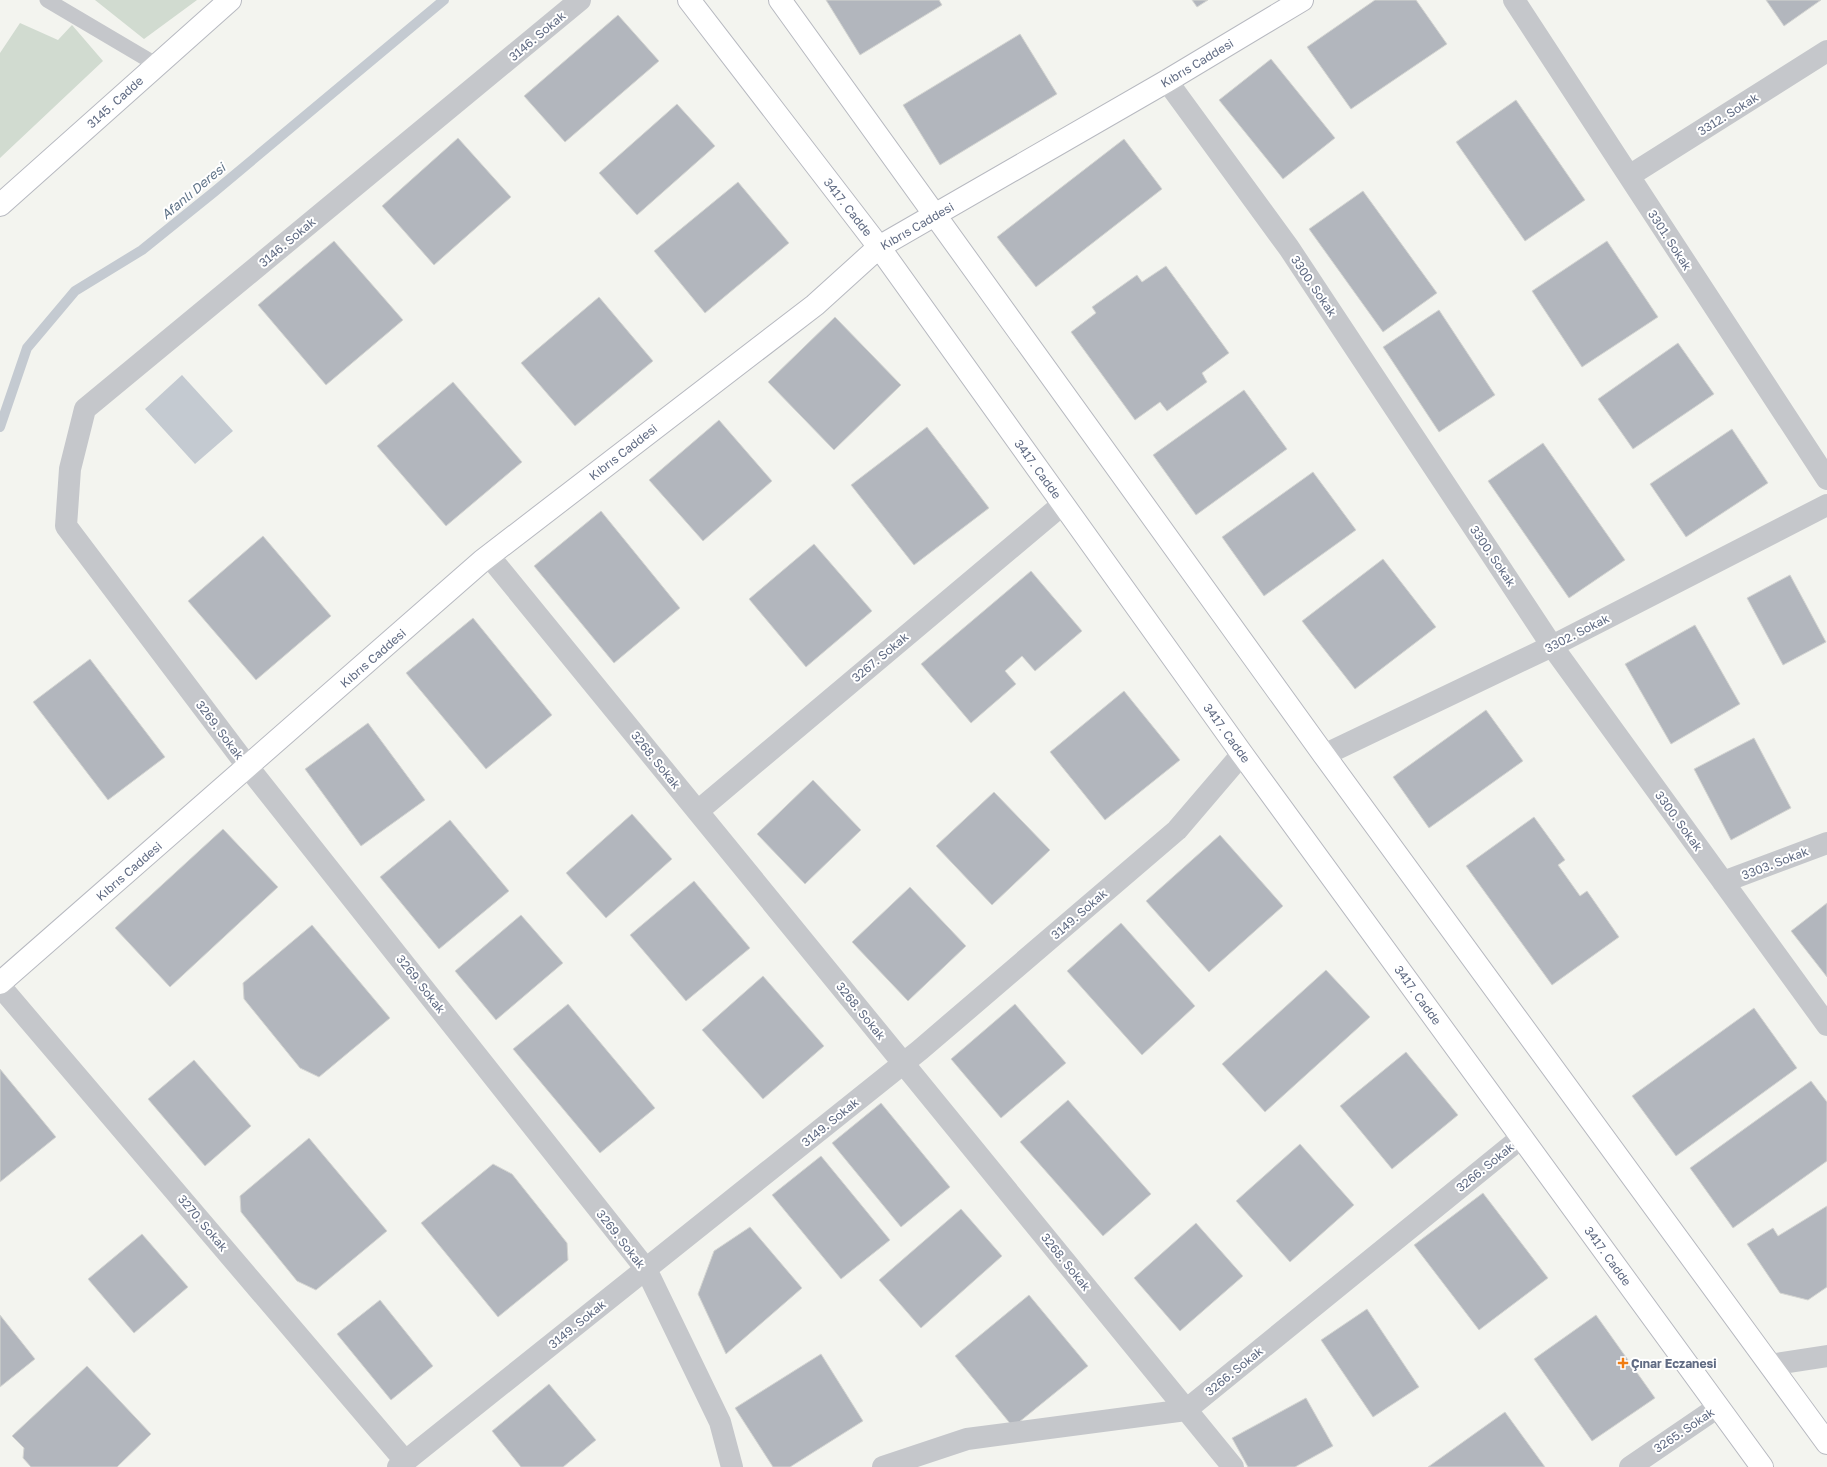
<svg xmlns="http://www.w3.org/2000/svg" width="1827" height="1467" viewBox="0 0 1827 1467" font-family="'Golos Text',sans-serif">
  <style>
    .green { fill: #d1dbd0 }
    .water { fill: #c4cad1 }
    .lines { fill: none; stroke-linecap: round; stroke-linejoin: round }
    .stream { stroke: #c4cad1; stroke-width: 10 }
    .building { fill: #b2b6bd; stroke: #d4d5d2 }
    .secondary-casing { stroke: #b7b9c0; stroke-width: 24 }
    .lane { stroke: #c5c7cb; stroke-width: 15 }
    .street { stroke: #c5c7cb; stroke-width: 22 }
    .secondary { stroke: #fff; stroke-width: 22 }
    .poi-dot { fill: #f07c12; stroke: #fff; stroke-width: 1.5 }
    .labels { text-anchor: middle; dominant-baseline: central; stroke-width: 4; stroke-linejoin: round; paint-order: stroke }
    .street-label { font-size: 12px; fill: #606b83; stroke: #fff }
    .poi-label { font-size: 12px; font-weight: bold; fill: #606b83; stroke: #fff; text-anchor: start }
    .water-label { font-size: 13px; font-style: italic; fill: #607488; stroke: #fff }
  </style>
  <rect width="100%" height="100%" fill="#f3f4ef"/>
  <path class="green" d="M 95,0 L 197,0 L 144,39 Z
    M 20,23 L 58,40 L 72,25 L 103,61 L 0,158 L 0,53 Z"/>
  <path class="water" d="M 182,375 L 233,431 L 195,464 L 145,409 Z"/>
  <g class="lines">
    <path class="stream" d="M 0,427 L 27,348 L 75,291 L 142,250 L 214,192 L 444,0"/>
  </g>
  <path class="building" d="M 826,0 L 939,0 L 942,5 L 860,55 Z
    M 1192,0 L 1208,0 L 1197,7 Z
    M 1375,0 L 1416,0 L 1447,44 L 1351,109 L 1307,47 Z
    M 1766,0 L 1821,0 L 1784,26 Z
    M 618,15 L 659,61 L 565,142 L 524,96 Z
    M 1020,34 L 1057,94 L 940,165 L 903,105 Z
    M 1271,59 L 1335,138 L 1283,179 L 1219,100 Z
    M 1516,100 L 1585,200 L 1525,241 L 1456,142 Z
    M 677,104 L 715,146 L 637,215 L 599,173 Z
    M 458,138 L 511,197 L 434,265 L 382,206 Z
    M 1124,139 L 1162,189 L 1036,287 L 997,237 Z
    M 738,182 L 789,243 L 705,313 L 654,251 Z
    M 1363,191 L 1437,293 L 1383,332 L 1309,229 Z
    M 334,241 L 403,320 L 326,385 L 258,305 Z
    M 1607,241 L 1658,317 L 1582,367 L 1532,291 Z
    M 1166,266 L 1229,353 L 1202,373 L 1207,382 L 1167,411 L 1160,402 L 1135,420 L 1071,332 L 1096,313 L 1092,307 L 1137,275 L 1142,282 Z
    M 599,297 L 653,361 L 575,426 L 521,363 Z
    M 1439,310 L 1495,395 L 1439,432 L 1383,347 Z
    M 835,317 L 901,385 L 834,450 L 768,382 Z
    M 1678,343 L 1714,394 L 1633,449 L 1598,399 Z
    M 453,382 L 522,462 L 446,526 L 377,446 Z
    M 1244,390 L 1287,449 L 1196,515 L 1153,455 Z
    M 719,420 L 772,481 L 703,541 L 649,480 Z
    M 927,427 L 989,508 L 914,565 L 851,485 Z
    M 1732,429 L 1768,483 L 1686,537 L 1650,484 Z
    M 1543,443 L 1625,560 L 1569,598 L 1488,481 Z
    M 1313,472 L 1356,530 L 1264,596 L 1222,537 Z
    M 601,511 L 680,608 L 614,663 L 534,566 Z
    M 263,536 L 331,616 L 256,680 L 188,601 Z
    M 814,544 L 872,611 L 806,667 L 749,599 Z
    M 1383,559 L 1436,627 L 1355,689 L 1302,621 Z
    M 1031,571 L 1082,631 L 1035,671 L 1022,656 L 1005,671 L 1016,684 L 971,723 L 921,664 Z
    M 1790,575 L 1826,642 L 1783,665 L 1747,598 Z
    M 473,618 L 552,715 L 486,769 L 406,673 Z
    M 1695,625 L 1740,704 L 1671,744 L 1625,664 Z
    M 90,659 L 165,757 L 108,800 L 33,702 Z
    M 1124,691 L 1180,760 L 1105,820 L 1050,752 Z
    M 1486,710 L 1523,761 L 1429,828 L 1393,777 Z
    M 368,723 L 425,800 L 361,846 L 305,769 Z
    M 1754,738 L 1791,808 L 1731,840 L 1694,769 Z
    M 813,780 L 861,830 L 805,884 L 757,834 Z
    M 994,792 L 1050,850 L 992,905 L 936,846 Z
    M 632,814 L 672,859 L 606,918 L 566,873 Z
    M 1534,817 L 1565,860 L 1558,865 L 1580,896 L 1587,891 L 1619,937 L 1552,985 L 1466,866 Z
    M 450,820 L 509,891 L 439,949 L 380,877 Z
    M 223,829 L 278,887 L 170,987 L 115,928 Z
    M 1220,835 L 1283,906 L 1209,972 L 1146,901 Z
    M 694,881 L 750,948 L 686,1001 L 630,935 Z
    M 910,887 L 966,946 L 908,1001 L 852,942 Z
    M 1827,903 L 1827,977 L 1791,931 Z
    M 521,915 L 563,963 L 496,1020 L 455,971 Z
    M 1121,923 L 1195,1006 L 1142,1055 L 1067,971 Z
    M 312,925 L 390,1018 L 319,1077 L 300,1068 L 244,999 L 243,983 Z
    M 1326,970 L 1370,1017 L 1265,1112 L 1222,1064 Z
    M 763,976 L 824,1046 L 763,1099 L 702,1030 Z
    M 568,1004 L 655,1108 L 600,1153 L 513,1049 Z
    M 1015,1004 L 1066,1063 L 1001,1118 L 951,1059 Z
    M 1754,1008 L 1797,1068 L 1676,1156 L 1632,1096 Z
    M 1406,1052 L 1458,1115 L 1392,1169 L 1340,1106 Z
    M 194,1060 L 251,1126 L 205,1166 L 148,1099 Z
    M 0,1069 L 56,1137 L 0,1182 Z
    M 1811,1081 L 1827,1102 L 1827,1161 L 1733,1228 L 1690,1168 Z
    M 1068,1100 L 1151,1194 L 1103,1236 L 1020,1142 Z
    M 881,1103 L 950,1187 L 901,1227 L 832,1143 Z
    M 309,1138 L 387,1231 L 316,1290 L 297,1281 L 241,1212 L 240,1196 Z
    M 1300,1144 L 1354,1205 L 1290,1262 L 1236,1201 Z
    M 821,1156 L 890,1240 L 841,1279 L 772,1195 Z
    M 493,1164 L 512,1174 L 567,1243 L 568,1260 L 498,1317 L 421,1223 Z
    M 1483,1193 L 1548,1278 L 1479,1330 L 1414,1245 Z
    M 1827,1206 L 1827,1287 L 1808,1300 L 1780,1293 L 1747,1244 L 1773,1228 L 1778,1236 Z
    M 961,1209 L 1002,1256 L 921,1328 L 879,1280 Z
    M 1196,1223 L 1243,1276 L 1180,1331 L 1134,1278 Z
    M 750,1227 L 802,1288 L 726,1354 L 698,1294 L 714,1251 Z
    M 142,1234 L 188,1287 L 134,1333 L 88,1279 Z
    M 1029,1295 L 1088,1366 L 1013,1427 L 955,1356 Z
    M 380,1300 L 433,1366 L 391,1400 L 337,1334 Z
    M 1367,1309 L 1419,1387 L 1373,1417 L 1321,1340 Z
    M 0,1315 L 35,1359 L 0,1387 Z
    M 1596,1315 L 1655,1398 L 1592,1441 L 1534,1359 Z
    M 821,1354 L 863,1421 L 790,1467 L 773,1467 L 735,1408 Z
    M 87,1366 L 151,1434 L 117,1467 L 31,1467 L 23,1458 L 24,1448 L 12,1436 Z
    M 549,1384 L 596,1440 L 563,1467 L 521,1467 L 492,1431 Z
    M 1306,1398 L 1333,1446 L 1295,1467 L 1248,1467 L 1232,1438 Z
    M 1505,1412 L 1545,1467 L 1428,1467 Z"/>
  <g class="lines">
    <g class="secondary-casing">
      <path id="secondary" d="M 689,0 L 879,247 L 1242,754 L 1762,1467
        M 780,0 L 1324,755 L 1827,1443
        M 0,205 L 230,0
        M 0,983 L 482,561 L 815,305 L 879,247 L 1167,81 L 1302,0"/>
    </g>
    <path class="lane" d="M 47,0 L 157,65"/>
    <path class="street" d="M 580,0 L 85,409 L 70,469 L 66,526 L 248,767 L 646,1269 L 720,1422 L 732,1467
      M 1514,0 L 1827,479
      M 1167,81 L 1289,248 L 1552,646 L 1827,1025
      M 1629,176 L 1827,51
      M 489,556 L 1233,1467
      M 1324,755 L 1552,646 L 1827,505
      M 698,811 L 1063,504
      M 1723,882 L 1827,843
      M 0,986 L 405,1461
      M 1770,1365 L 1827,1356
      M 398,1467 L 920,1050 L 1177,830 L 1242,754
      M 883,1467 L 967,1439 L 1186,1410 L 1522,1137
      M 1630,1467 L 1718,1407"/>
    <use href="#secondary" class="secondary"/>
  </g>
  <path class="poi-dot" d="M1621 1357h4v4h4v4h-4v4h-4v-4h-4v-4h4z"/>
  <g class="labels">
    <g class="street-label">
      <text transform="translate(537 36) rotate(-40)">3146. Sokak</text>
      <text transform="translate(1197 63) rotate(-31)">Kıbrıs Caddesi</text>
      <text transform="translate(115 102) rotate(-42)">3145. Cadde</text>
      <text transform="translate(1728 114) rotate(-32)">3312. Sokak</text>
      <text transform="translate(848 207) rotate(52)">3417. Cadde</text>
      <text transform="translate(917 226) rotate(-30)">Kıbrıs Caddesi</text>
      <text transform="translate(1670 240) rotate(57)">3301. Sokak</text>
      <text transform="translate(287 242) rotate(-40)">3146. Sokak</text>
      <text transform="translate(1314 286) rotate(56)">3300. Sokak</text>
      <text transform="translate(623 452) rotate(-38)">Kıbrıs Caddesi</text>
      <text transform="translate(1038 469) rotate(54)">3417. Cadde</text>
      <text transform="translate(1493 556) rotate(56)">3300. Sokak</text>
      <text transform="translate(1577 633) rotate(-27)">3302. Sokak</text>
      <text transform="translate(880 657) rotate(-40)">3267. Sokak</text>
      <text transform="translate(373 658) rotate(-41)">Kıbrıs Caddesi</text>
      <text transform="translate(220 730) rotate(53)">3269. Sokak</text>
      <text transform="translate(1227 733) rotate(54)">3417. Cadde</text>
      <text transform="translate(656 760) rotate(51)">3268. Sokak</text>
      <text transform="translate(1679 821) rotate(54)">3300. Sokak</text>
      <text transform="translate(1775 863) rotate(-21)">3303. Sokak</text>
      <text transform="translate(129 871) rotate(-41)">Kıbrıs Caddesi</text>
      <text transform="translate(1079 914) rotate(-41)">3149. Sokak</text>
      <text transform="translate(421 984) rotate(52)">3269. Sokak</text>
      <text transform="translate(1418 995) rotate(54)">3417. Cadde</text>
      <text transform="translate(861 1011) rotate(51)">3268. Sokak</text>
      <text transform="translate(830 1122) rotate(-39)">3149. Sokak</text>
      <text transform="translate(1485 1167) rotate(-39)">3266. Sokak</text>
      <text transform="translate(203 1223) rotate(50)">3270. Sokak</text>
      <text transform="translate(621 1239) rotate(52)">3269. Sokak</text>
      <text transform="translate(1608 1256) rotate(54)">3417. Cadde</text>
      <text transform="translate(1066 1262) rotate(51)">3268. Sokak</text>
      <text transform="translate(577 1324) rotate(-39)">3149. Sokak</text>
      <text transform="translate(1234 1371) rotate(-39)">3266. Sokak</text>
      <text transform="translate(1684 1430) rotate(-34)">3265. Sokak</text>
    </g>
    <g class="poi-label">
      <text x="1631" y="1363">Çınar Eczanesi</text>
    </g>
    <g class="water-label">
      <text transform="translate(193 191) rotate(-40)">Afanlı Deresi</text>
    </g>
  </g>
</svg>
